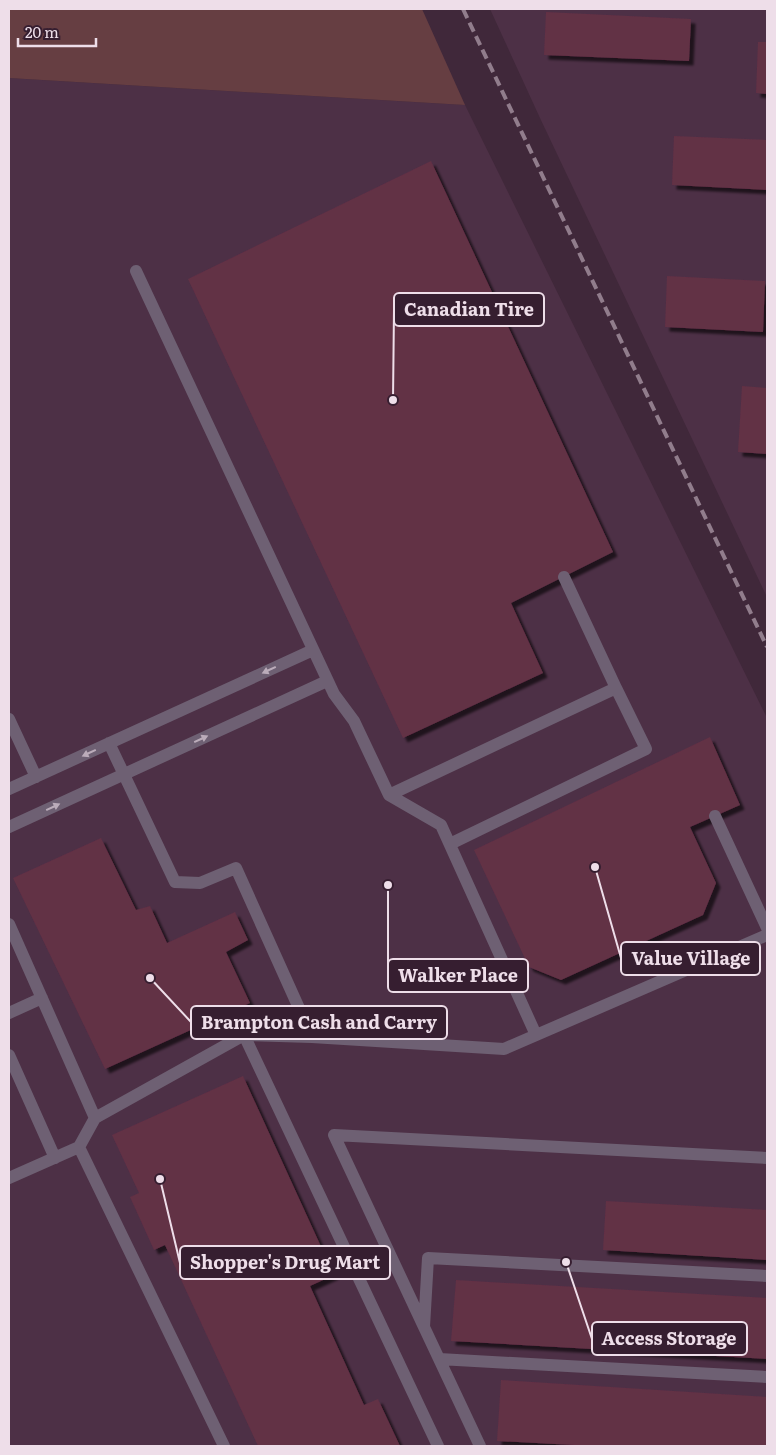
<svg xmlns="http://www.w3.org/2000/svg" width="776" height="1455" viewBox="0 0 776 1455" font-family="Literata,serif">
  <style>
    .built { fill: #4d3046 }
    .green { fill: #663e42 }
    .building { fill: #623045; filter: url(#shadow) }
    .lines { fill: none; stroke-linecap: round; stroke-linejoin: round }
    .minor { stroke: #6e6073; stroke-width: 12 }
    .rail { stroke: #917d8c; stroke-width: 4; stroke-dasharray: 10 5; stroke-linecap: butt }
    .oneway { fill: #bbacba }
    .leader { fill: none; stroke: #eedee9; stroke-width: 2 }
    .callout-dot { fill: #eedee9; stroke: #361e30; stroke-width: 2 }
    .callout { fill: #361e30; stroke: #eedee9; stroke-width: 2 }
    .callout-label { font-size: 18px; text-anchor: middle; font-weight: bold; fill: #eedee9 }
  </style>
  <defs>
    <filter id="shadow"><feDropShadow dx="4.5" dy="4.5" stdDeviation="1" flood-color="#0009"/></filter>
  </defs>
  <rect width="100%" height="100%" fill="#40283a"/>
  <path class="built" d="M 490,9 L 767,9 L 767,597 L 540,118 Z
    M 9,78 L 465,105 L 767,718 L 767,1446 L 9,1446 Z"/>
  <path class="green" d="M 9,9 L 422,9 L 465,105 L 9,78 Z"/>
  <path class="building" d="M 546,12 L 691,19 L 689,61 L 544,55 Z
    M 758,42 L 767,42 L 767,94 L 756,93 Z
    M 674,136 L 767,140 L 767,190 L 672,185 Z
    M 431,161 L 613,552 L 511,603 L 543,673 L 403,738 L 188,279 Z
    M 667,276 L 765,281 L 763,332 L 665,327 Z
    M 742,386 L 767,388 L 767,454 L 738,452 Z
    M 710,737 L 740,805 L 690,827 L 716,883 L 703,915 L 561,980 L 529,967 L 474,850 Z
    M 101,838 L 136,910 L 150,906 L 167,943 L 235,912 L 248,940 L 226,952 L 250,1003 L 105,1069 L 13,878 Z
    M 243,1076 L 334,1275 L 310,1286 L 364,1405 L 378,1399 L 400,1446 L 258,1446 L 165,1245 L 154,1250 L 130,1197 L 139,1193 L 112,1135 Z
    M 606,1201 L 767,1210 L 767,1260 L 603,1250 Z
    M 456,1280 L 767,1298 L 767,1359 L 451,1341 Z
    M 501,1380 L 767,1397 L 767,1446 L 592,1446 L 497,1441 Z"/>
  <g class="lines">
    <path class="minor" d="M 136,271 L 334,694 L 354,721 L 389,795 L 441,825 L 536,1035
      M 9,719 L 36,777
      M 109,743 L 175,882 L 200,883 L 236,868 L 312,1037
      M 9,789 L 313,650
      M 389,795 L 616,688 L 564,577
      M 715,816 L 767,928
      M 9,827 L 327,681
      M 450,844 L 646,749 L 616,688
      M 9,924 L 95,1118
      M 9,1013 L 42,998
      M 244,1035 L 438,1446
      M 9,1055 L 55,1158
      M 79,1147 L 224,1446
      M 9,1178 L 79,1147 L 95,1118 L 244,1035 L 312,1037 L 504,1049 L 767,935
      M 424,1327 L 334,1135 L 767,1158
      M 439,1359 L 767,1377
      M 480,1446 L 424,1327 L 428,1258 L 767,1276"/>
    <path class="rail" d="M 463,9 L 767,647"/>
  </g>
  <defs><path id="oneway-solid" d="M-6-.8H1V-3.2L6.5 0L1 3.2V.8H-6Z" transform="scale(1.25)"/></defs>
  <g class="oneway">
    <use href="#oneway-solid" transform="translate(269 670) rotate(155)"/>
    <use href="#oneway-solid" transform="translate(201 739) rotate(-25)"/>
    <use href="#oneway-solid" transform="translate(89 753) rotate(155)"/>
    <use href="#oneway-solid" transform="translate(53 807) rotate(-25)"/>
  </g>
  <path class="leader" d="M393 400L394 309M595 867L621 958M388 885L388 975M150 978L191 1022M160 1179L180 1263M566 1262L592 1339"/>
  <g class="callout-dot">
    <circle cx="393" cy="400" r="5"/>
    <circle cx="595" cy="867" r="5"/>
    <circle cx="388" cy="885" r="5"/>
    <circle cx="150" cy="978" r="5"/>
    <circle cx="160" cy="1179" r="5"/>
    <circle cx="566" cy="1262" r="5"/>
  </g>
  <g class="callout">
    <rect x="394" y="293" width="150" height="33" rx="5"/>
    <rect x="621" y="942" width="139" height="33" rx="5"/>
    <rect x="388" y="959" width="140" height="33" rx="5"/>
    <rect x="191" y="1006" width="256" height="33" rx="5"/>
    <rect x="180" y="1246" width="210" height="33" rx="5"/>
    <rect x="592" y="1322" width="155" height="33" rx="5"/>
  </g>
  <g class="callout-label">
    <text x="469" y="316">Canadian Tire</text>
    <text x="691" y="965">Value Village</text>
    <text x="458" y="982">Walker Place</text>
    <text x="319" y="1029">Brampton Cash and Carry</text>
    <text x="285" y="1269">Shopper's Drug Mart</text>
    <text x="669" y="1345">Access Storage</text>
  </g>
  <rect width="776" height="1455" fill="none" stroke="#eedee9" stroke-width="20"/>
  <path d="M18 38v8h78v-8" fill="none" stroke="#eedee9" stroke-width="2.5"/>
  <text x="25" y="38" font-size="15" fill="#eedee9" stroke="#361e30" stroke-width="4" paint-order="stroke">20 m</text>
</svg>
